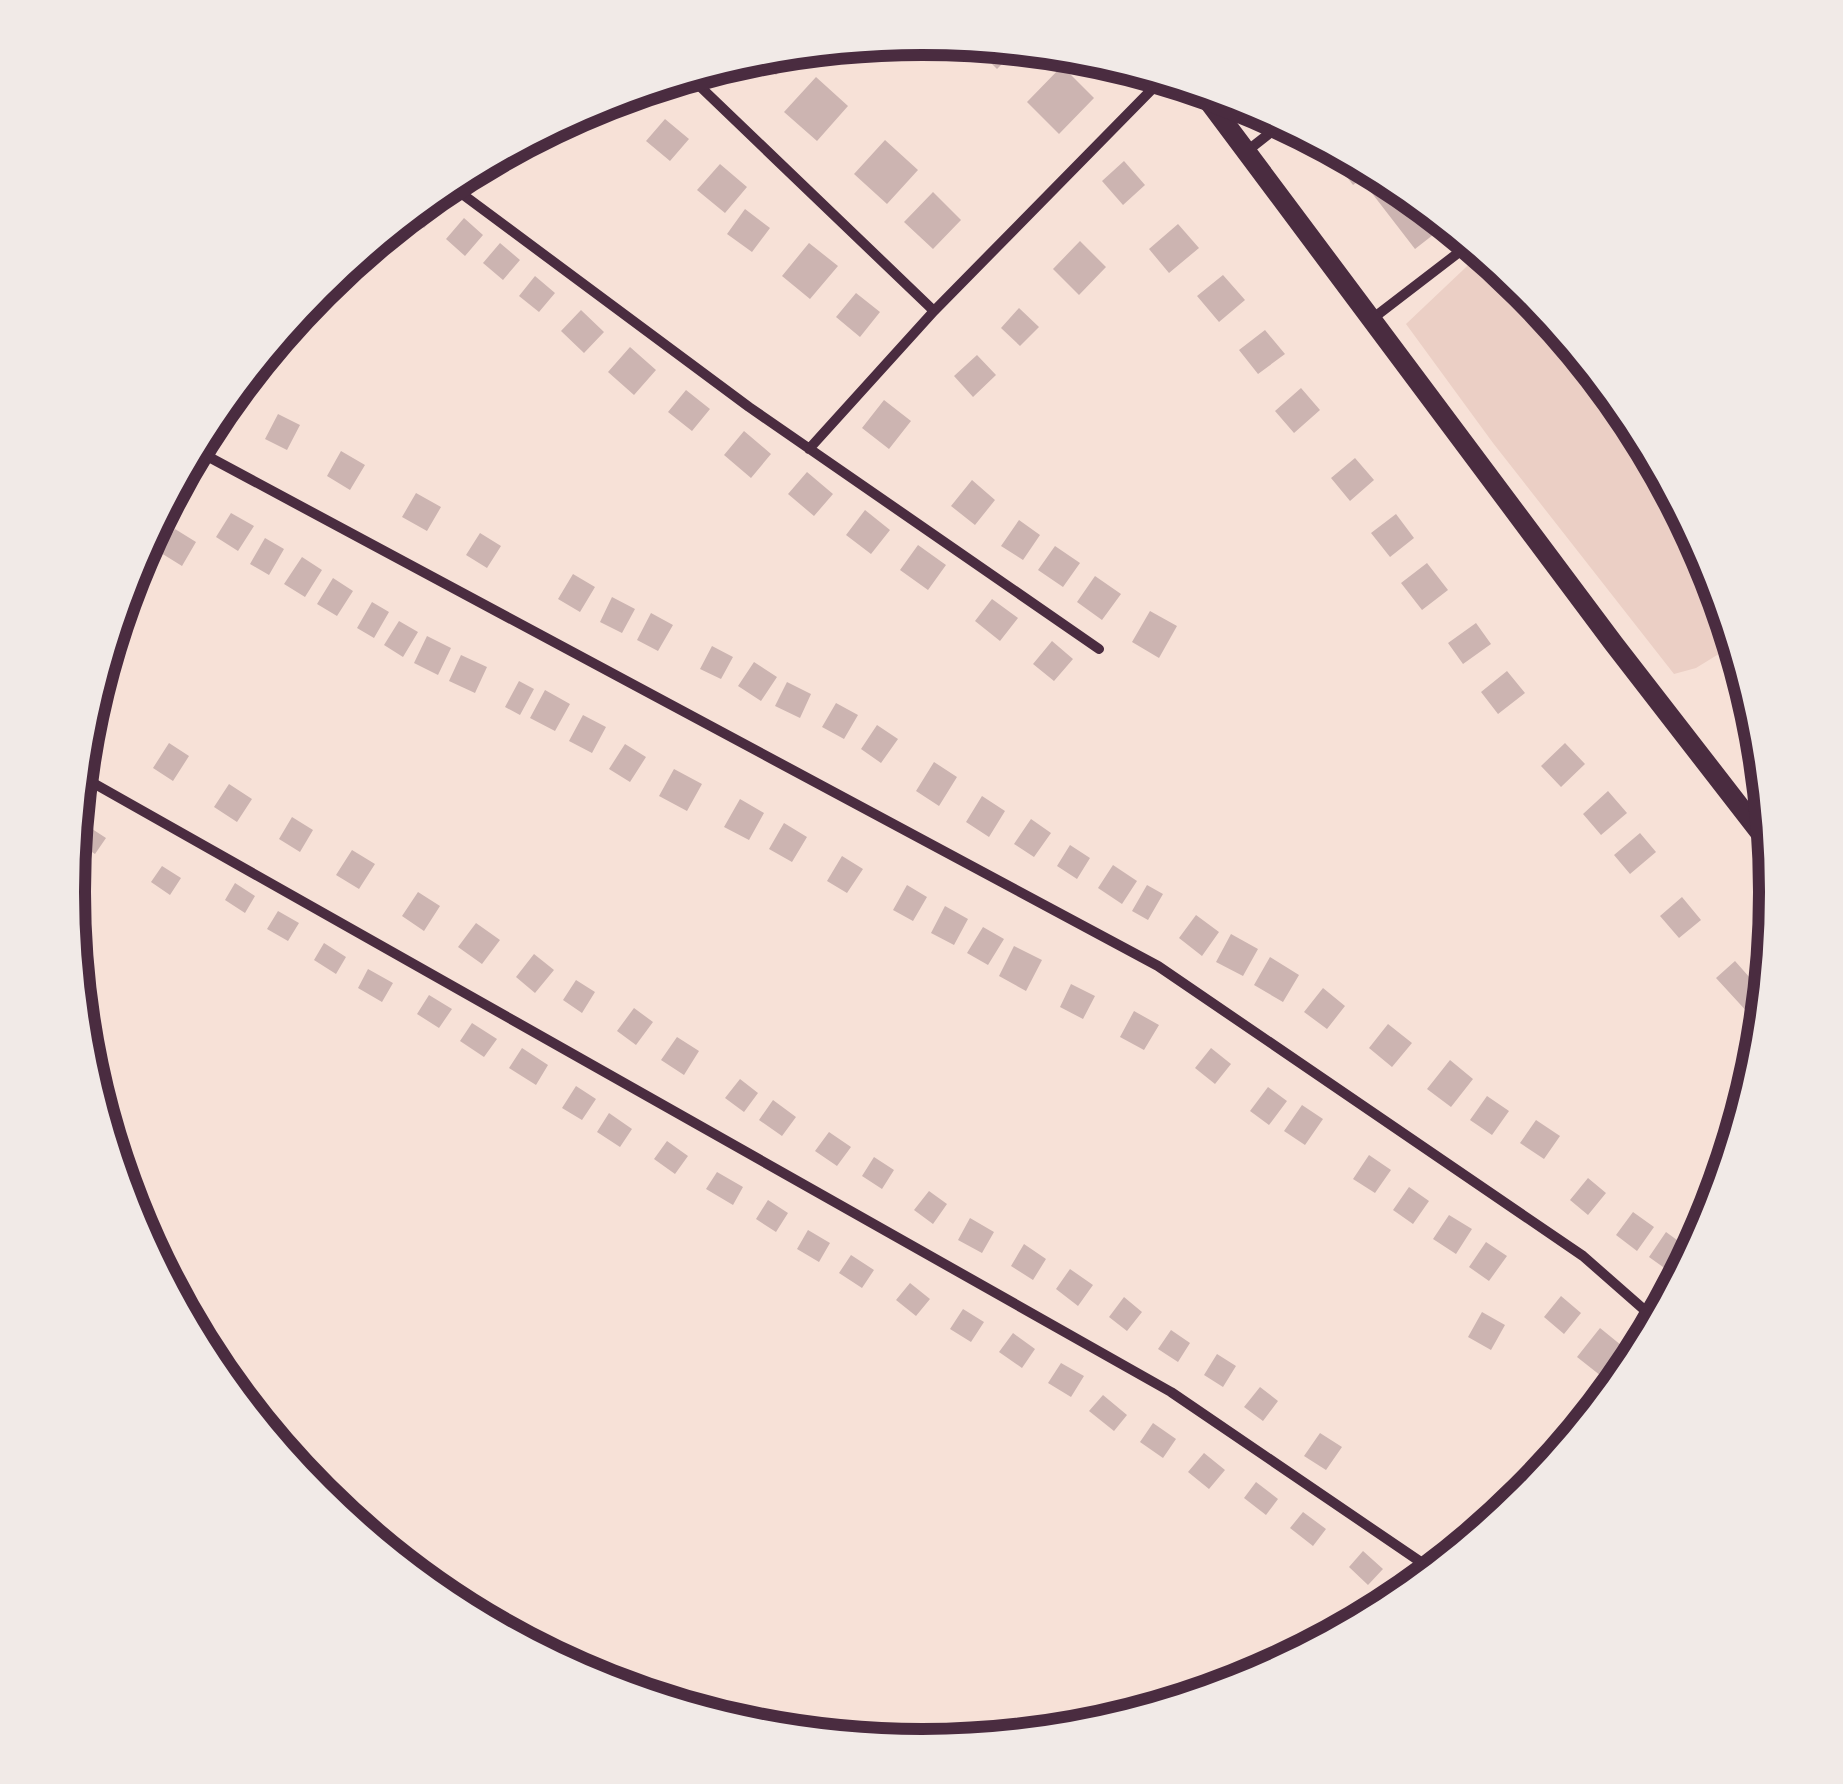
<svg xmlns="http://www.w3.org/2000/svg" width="1843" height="1784" viewBox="0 0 1843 1784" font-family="Merriweather,serif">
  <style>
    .green { fill: #ebcfc5 }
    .building { fill: #ccb4b1 }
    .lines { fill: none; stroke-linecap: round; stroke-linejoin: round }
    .minor { stroke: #4a2c40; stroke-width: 10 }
    .primary { stroke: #4a2c40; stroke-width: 20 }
    .rim { fill: none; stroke: #4a2c40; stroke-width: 12 }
  </style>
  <rect width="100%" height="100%" fill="#f7e1d7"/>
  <path class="green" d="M 1482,252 C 1582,333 1658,447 1710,563 C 1721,588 1727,617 1735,644 L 1696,668 L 1674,674 L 1493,443 L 1406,324 Z"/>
  <path class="building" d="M 980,43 L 986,44 L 1019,47 L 997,69 L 976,48 Z
    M 800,49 L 776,75 L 754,54 L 755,54 Z
    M 1062,66 L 1094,98 L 1059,134 L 1027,102 Z
    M 816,77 L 848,106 L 817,141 L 784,112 Z
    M 665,119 L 689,139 L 670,161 L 646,141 Z
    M 885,140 L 918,170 L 887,204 L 854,174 Z
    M 1335,149 L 1397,182 L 1447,224 L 1415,249 L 1361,179 L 1353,185 L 1338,165 L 1344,160 Z
    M 1124,161 L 1145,185 L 1123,205 L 1102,181 Z
    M 720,164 L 747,187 L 725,213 L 697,190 Z
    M 933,192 L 961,220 L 933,249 L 904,222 Z
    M 430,195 L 443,207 L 424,228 L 408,213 Z
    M 745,209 L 770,228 L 752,252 L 727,234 Z
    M 464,218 L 483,235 L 465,256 L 446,239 Z
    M 1178,224 L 1199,248 L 1169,273 L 1149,249 Z
    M 1080,241 L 1106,267 L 1079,295 L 1053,269 Z
    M 500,243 L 520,260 L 503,280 L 483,263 Z
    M 809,243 L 838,266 L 810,299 L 782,276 Z
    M 1223,275 L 1245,300 L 1219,322 L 1197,296 Z
    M 535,276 L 555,293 L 539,312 L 519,296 Z
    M 856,293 L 880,312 L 860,337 L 836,317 Z
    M 1019,308 L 1039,327 L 1020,346 L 1001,328 Z
    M 581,310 L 604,332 L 584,353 L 561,331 Z
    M 1265,330 L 1285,354 L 1258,374 L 1239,350 Z
    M 630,347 L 656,370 L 634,395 L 608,372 Z
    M 977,355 L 996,375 L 973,397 L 954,376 Z
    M 1301,388 L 1320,410 L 1294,433 L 1275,411 Z
    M 686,390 L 710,409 L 692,431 L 668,412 Z
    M 884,400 L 911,421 L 889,449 L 862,428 Z
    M 278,414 L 300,425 L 287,450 L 265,439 Z
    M 744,431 L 771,454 L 751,478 L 724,455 Z
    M 341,451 L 365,465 L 350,490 L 327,476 Z
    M 1355,458 L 1374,480 L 1350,501 L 1331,478 Z
    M 807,472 L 833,494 L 814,516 L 788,494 Z
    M 972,480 L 995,500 L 975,525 L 951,506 Z
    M 416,493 L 441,507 L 427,531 L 402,517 Z
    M 865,510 L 890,530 L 871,554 L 846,535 Z
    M 231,513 L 254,526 L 238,551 L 216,537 Z
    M 1396,514 L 1414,538 L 1390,557 L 1371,533 Z
    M 1019,520 L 1040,535 L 1023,560 L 1001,546 Z
    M 175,529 L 196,542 L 182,566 L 161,553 Z
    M 480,533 L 501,546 L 487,568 L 466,555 Z
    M 265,538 L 284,549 L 269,575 L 250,564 Z
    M 918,545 L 946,565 L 928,590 L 900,570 Z
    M 1055,546 L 1080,563 L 1063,587 L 1038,570 Z
    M 302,557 L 322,570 L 305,597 L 284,584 Z
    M 1427,563 L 1448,590 L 1422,610 L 1401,583 Z
    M 573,574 L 595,587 L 580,612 L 558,599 Z
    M 1095,576 L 1121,594 L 1102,620 L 1077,602 Z
    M 333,578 L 353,591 L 337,616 L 317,604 Z
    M 612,597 L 635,609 L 622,633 L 600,622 Z
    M 992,599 L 1018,618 L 1000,641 L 975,621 Z
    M 372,602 L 389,612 L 374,638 L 357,628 Z
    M 1150,611 L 1177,626 L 1159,658 L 1132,642 Z
    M 651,613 L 673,625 L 658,651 L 637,640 Z
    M 399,621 L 418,632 L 403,657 L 384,645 Z
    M 1476,623 L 1491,644 L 1463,664 L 1448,643 Z
    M 427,636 L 451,648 L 438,675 L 414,663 Z
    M 1052,641 L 1073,659 L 1054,681 L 1033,664 Z
    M 712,646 L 733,657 L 721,679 L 700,669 Z
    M 461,655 L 487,667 L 475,693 L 449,681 Z
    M 754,662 L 777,677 L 761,701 L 738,686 Z
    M 1507,671 L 1525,693 L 1498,714 L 1481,692 Z
    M 519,681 L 534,689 L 520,715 L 505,707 Z
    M 787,682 L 811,694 L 800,718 L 775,706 Z
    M 545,690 L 570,704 L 555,731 L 530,718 Z
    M 836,703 L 858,715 L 844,739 L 822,727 Z
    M 89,707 L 104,717 L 90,739 L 83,734 Z
    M 583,715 L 606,727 L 592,753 L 569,741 Z
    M 877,725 L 898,739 L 881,763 L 861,749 Z
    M 169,743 L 189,756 L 173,781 L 153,768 Z
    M 1565,743 L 1585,764 L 1561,787 L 1541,766 Z
    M 625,744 L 646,757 L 630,782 L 609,769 Z
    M 934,762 L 957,777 L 939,806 L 916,791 Z
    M 674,769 L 702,784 L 687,811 L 659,796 Z
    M 229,784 L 252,799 L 237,822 L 214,807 Z
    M 1608,791 L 1627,813 L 1601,835 L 1583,814 Z
    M 982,796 L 1005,811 L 989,837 L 966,822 Z
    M 740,799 L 764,813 L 749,840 L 724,827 Z
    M 292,817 L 313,830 L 300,852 L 279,839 Z
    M 1031,819 L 1051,833 L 1034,857 L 1014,844 Z
    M 784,823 L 807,837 L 792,862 L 769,849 Z
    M 86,825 L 106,838 L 95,854 L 75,841 Z
    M 1640,833 L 1656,852 L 1630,874 L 1614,855 Z
    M 1070,845 L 1090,858 L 1077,879 L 1057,866 Z
    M 352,850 L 375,864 L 359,889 L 336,875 Z
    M 842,856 L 863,869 L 847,893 L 827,881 Z
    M 1113,865 L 1137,881 L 1122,904 L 1098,888 Z
    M 162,866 L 181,878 L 170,895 L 151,882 Z
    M 235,883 L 255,896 L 245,913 L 225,900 Z
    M 907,885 L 927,897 L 913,921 L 893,910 Z
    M 1147,885 L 1163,894 L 1148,920 L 1132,911 Z
    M 418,892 L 440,906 L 424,931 L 402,916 Z
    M 1682,897 L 1701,920 L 1679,938 L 1660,916 Z
    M 945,906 L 968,919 L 954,945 L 931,933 Z
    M 278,911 L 299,923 L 288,941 L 267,929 Z
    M 1196,915 L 1219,932 L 1202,956 L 1179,938 Z
    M 476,923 L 500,940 L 482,964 L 458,947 Z
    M 983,927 L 1004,939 L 988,965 L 967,953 Z
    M 1231,934 L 1258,949 L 1243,976 L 1216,962 Z
    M 324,943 L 346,957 L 336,974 L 314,960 Z
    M 1014,946 L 1042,960 L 1026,991 L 999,976 Z
    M 534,954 L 554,970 L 535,993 L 516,977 Z
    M 1270,957 L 1299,975 L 1283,1002 L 1254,985 Z
    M 1735,961 L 1766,996 L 1765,1002 L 1750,1015 L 1716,978 Z
    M 368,969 L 393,983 L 382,1002 L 358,988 Z
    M 576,980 L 595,992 L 582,1013 L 563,1000 Z
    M 1071,984 L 1095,996 L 1083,1019 L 1060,1007 Z
    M 1323,988 L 1345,1006 L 1327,1029 L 1304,1012 Z
    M 429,995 L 452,1009 L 439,1028 L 417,1014 Z
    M 634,1008 L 653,1022 L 636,1045 L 617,1031 Z
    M 1134,1011 L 1159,1025 L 1144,1050 L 1120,1037 Z
    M 472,1023 L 497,1039 L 484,1057 L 460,1041 Z
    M 1388,1024 L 1412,1043 L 1392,1067 L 1369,1048 Z
    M 677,1037 L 699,1051 L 684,1075 L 661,1060 Z
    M 522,1048 L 548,1065 L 536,1085 L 509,1068 Z
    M 1211,1048 L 1231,1064 L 1215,1084 L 1195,1068 Z
    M 1450,1060 L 1473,1079 L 1451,1107 L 1427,1089 Z
    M 740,1079 L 758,1093 L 744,1112 L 725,1098 Z
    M 576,1086 L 596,1099 L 582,1120 L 562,1108 Z
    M 1268,1087 L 1287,1101 L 1269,1125 L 1250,1111 Z
    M 1487,1096 L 1509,1111 L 1492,1135 L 1470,1120 Z
    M 773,1100 L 796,1117 L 782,1136 L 759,1120 Z
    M 1302,1105 L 1323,1119 L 1305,1145 L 1284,1131 Z
    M 609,1113 L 632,1129 L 620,1147 L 597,1132 Z
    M 1536,1120 L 1560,1136 L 1544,1159 L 1520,1143 Z
    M 829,1132 L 851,1147 L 837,1166 L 815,1151 Z
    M 667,1141 L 688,1156 L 675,1174 L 654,1159 Z
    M 1369,1155 L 1391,1170 L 1375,1193 L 1353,1179 Z
    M 874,1157 L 894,1170 L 882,1189 L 862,1176 Z
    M 717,1172 L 743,1187 L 733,1205 L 706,1189 Z
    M 1588,1178 L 1606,1193 L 1588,1215 L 1570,1200 Z
    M 1409,1187 L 1429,1201 L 1413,1224 L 1393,1210 Z
    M 929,1191 L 947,1204 L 933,1224 L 914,1210 Z
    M 768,1200 L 788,1213 L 776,1232 L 756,1219 Z
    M 1633,1212 L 1654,1227 L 1637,1251 L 1616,1235 Z
    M 1449,1215 L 1472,1229 L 1456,1254 L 1433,1239 Z
    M 970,1218 L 994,1232 L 982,1253 L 958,1240 Z
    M 808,1230 L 830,1243 L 819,1262 L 797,1249 Z
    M 1666,1232 L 1688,1248 L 1670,1272 L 1649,1257 Z
    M 1486,1242 L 1507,1256 L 1489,1281 L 1469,1267 Z
    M 1024,1244 L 1046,1259 L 1033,1280 L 1011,1266 Z
    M 851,1255 L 874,1270 L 862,1288 L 839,1273 Z
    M 1070,1269 L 1093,1285 L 1078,1306 L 1056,1289 Z
    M 910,1283 L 930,1299 L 916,1316 L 896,1300 Z
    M 1561,1296 L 1581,1313 L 1564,1334 L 1544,1317 Z
    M 1124,1297 L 1142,1312 L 1127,1331 L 1109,1317 Z
    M 963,1309 L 984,1322 L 971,1342 L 950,1329 Z
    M 1482,1312 L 1505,1325 L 1491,1350 L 1468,1337 Z
    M 1600,1328 L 1632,1354 L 1610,1383 L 1577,1357 Z
    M 1171,1330 L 1190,1343 L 1178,1362 L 1158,1349 Z
    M 1013,1333 L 1035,1349 L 1022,1368 L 999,1352 Z
    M 1217,1354 L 1236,1366 L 1223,1387 L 1204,1375 Z
    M 1061,1363 L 1084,1376 L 1071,1397 L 1048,1383 Z
    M 1260,1387 L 1278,1401 L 1263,1421 L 1244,1407 Z
    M 1103,1395 L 1127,1415 L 1114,1431 L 1089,1411 Z
    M 1153,1423 L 1176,1439 L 1163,1458 L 1140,1442 Z
    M 1320,1433 L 1342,1447 L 1326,1470 L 1304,1456 Z
    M 1204,1453 L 1225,1470 L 1209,1489 L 1188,1472 Z
    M 1549,1453 L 1556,1459 L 1538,1481 L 1532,1476 Z
    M 1256,1482 L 1278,1499 L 1266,1515 L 1244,1498 Z
    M 1303,1512 L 1326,1529 L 1313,1546 L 1290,1528 Z
    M 1467,1520 L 1481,1533 L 1459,1551 L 1448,1541 Z
    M 1363,1551 L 1383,1569 L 1368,1585 L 1349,1567 Z
    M 1399,1587 L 1407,1594 L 1387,1607 L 1383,1604 Z"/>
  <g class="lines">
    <path class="minor" d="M 687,74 L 934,311
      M 1247,151 L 1284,122
      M 446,182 L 749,407 L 1099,649
      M 1372,319 L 1471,243
      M 194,449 L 1158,966 L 1583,1256 L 1657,1321
      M 809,449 L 934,311 L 1164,77
      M 79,775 L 1171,1392 L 1434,1571"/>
    <path class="primary" d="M 1198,87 L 1614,644 L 1772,848"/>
  </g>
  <path d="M0 0H1843V1784H0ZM85 892a837 837 0 1 1 1674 0a837 837 0 1 1-1674 0Z" fill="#f1eae7" fill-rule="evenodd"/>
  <path class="rim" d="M85 892a837 837 0 1 1 1674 0a837 837 0 1 1-1674 0Z"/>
</svg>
